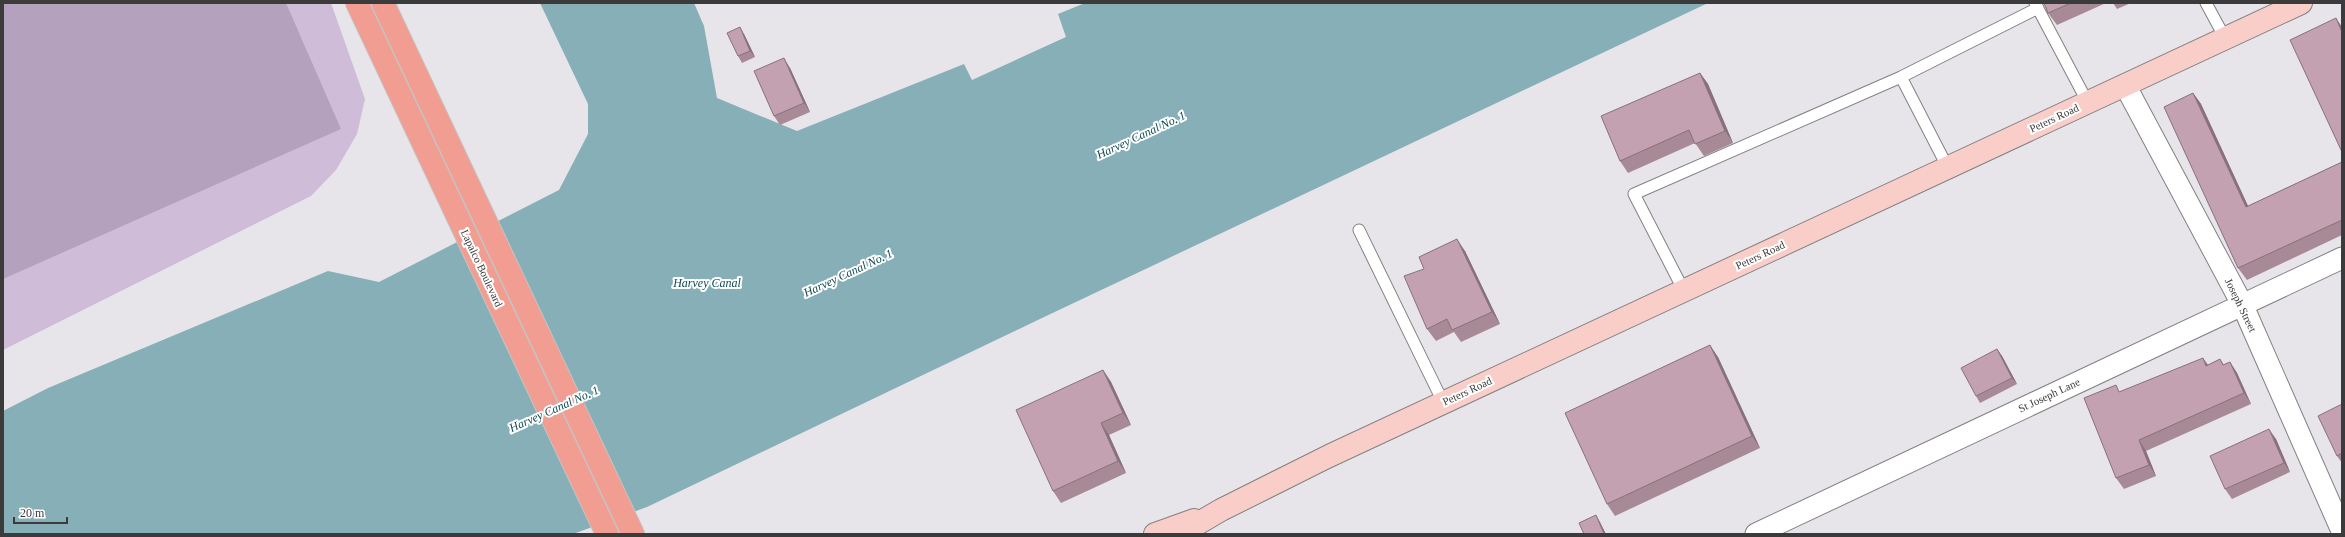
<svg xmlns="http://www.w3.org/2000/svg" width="2345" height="537" viewBox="0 0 2345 537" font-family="Georgia,serif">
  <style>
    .green { fill: #cfbcd9 }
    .forest { fill: #b4a1be }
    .water { fill: #87afb7 }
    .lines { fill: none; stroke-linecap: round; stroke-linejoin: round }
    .lane-casing { stroke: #838084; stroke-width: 13 }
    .street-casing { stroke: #838084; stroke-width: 23 }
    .secondary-casing { stroke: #838084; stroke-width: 24 }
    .primary-casing { stroke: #c4c4c4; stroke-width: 24 }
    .lane { stroke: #fff; stroke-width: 11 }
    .street { stroke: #fff; stroke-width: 21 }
    .secondary { stroke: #f9cec8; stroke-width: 22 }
    .primary { stroke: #f29d91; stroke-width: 22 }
    .wall { fill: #a88a97 }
    .shaded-wall { fill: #88717b }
    .building { fill: #c3a1b0; stroke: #88717b }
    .labels { text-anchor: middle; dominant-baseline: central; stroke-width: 4; stroke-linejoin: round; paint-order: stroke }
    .street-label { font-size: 11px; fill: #3c3b3c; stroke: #fff }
    .water-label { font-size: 12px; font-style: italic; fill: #0e4a54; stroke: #fff }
  </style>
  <rect width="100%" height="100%" fill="#e7e5e9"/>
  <path class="green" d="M 3,3 L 331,3 L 365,99 L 357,134 L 336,170 L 311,196 L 3,350 Z"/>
  <path class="forest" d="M 3,3 L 286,3 L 341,129 L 3,279 Z"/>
  <path class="water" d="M 540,3 L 694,3 L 704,26 L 717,98 L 797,131 L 964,64 L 972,80 L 1066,37 L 1058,14 L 1085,3 L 1708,3 L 1042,318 L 647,507 L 573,534 L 3,534 L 3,411 L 48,388 L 328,271 L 379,282 L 559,190 L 588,134 L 588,104 Z"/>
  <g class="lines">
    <g class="lane-casing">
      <path id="lane" d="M 2035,3 L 2088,103
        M 2206,3 L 2225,38
        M 1948,168 L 1901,77 L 2038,8
        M 1359,230 L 1443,402
        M 1684,291 L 1634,194 L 1901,77"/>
    </g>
    <g class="street-casing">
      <path id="street" d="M 2125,85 L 2242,304 L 2342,531
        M 1756,534 L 2342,258"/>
    </g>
    <g class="secondary-casing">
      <path id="secondary" d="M 1155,534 L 1194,520
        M 1180,534 L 1221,510 L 1329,456 L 2301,3"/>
    </g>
    <g class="primary-casing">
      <path id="primary" d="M 357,3 L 607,534
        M 383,3 L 633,534"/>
    </g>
    <use href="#lane" class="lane"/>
    <use href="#street" class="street"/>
    <use href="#secondary" class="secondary"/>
    <use href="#primary" class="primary"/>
  </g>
  <path class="wall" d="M 2044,3 L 2106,3 L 2057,25 L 2048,13 Z
    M 2113,3 L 2131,3 L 2117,9 Z
    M 744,34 L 755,57 L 742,63 L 738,56 Z
    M 790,68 L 810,112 L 780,125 L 774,116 Z
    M 1700,73 L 1708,84 L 1733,143 L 1704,156 L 1695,143 L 1628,173 L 1620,161 Z
    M 2193,93 L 2201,104 L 2248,206 L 2342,162 L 2342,235 L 2247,280 L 2238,268 Z
    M 1465,251 L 1500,324 L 1461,342 L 1454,332 L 1436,341 L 1427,329 L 1424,269 Z
    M 1997,349 L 2002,356 L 2017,384 L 1980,403 L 1976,396 Z
    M 1718,357 L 1760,448 L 1615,516 L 1607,504 Z
    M 2220,359 L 2224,365 L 2230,362 L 2237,373 L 2251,404 L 2146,451 L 2156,476 L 2124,489 L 2116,478 L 2121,392 L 2208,365 Z
    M 1103,370 L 1111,382 L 1131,425 L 1109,435 L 1126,473 L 1061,503 L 1053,491 Z
    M 2342,404 L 2342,463 L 2337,456 Z
    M 2276,439 L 2290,472 L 2232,499 L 2225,489 Z"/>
  <path class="shaded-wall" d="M 2336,18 L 2342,27 L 2342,32 Z
    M 740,27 L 744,34 L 755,57 L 750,51 Z
    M 784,58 L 790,68 L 810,112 L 804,103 Z
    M 1700,73 L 1708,84 L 1733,143 L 1725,131 Z
    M 2193,93 L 2201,104 L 2254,219 L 2246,207 Z
    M 1457,239 L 1465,251 L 1500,324 L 1492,312 Z
    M 1710,345 L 1718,357 L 1760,448 L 1752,436 Z
    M 1997,349 L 2002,356 L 2017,384 L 2012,378 Z
    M 2203,358 L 2211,369 L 2206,366 Z
    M 2230,362 L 2237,373 L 2251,404 L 2244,393 Z
    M 1103,370 L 1111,382 L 1131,425 L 1123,413 Z
    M 1101,423 L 1109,435 L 1126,473 L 1118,461 Z
    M 2269,429 L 2276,439 L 2290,472 L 2284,463 Z
    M 2139,440 L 2146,451 L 2156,476 L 2149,465 Z
    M 1596,515 L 1600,522 L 1606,534 L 1604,534 Z"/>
  <path class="building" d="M 2044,3 L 2071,3 L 2048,13 Z
    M 2336,18 L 2342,32 L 2342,152 L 2290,40 Z
    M 740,27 L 750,51 L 738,56 L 727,33 Z
    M 784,58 L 804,103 L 774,116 L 754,71 Z
    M 1700,73 L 1725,131 L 1695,144 L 1689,130 L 1620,161 L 1601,116 Z
    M 2193,93 L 2246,207 L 2342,162 L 2342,220 L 2238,268 L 2164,107 Z
    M 1457,239 L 1492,312 L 1452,330 L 1447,319 L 1427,329 L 1404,276 L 1424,269 L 1419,257 Z
    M 1710,345 L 1752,436 L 1607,504 L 1565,413 Z
    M 1997,349 L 2012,378 L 1976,396 L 1961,368 Z
    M 2203,358 L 2206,366 L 2220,359 L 2223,365 L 2230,362 L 2244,393 L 2139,440 L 2149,465 L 2116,478 L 2084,398 L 2116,385 L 2119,392 Z
    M 1103,370 L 1123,413 L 1101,423 L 1118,461 L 1053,491 L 1016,410 Z
    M 2342,404 L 2342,453 L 2337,456 L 2318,416 Z
    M 2269,429 L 2284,463 L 2225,489 L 2210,456 Z
    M 1596,515 L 1604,534 L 1584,534 L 1579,523 Z"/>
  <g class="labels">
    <g class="street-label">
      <text transform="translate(2054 118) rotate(-25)">Peters Road</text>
      <text transform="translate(1760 255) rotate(-25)">Peters Road</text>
      <text transform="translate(482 268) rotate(65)">Lapalco Boulevard</text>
      <text transform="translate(2241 305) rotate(64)">Joseph Street</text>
      <text transform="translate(1467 391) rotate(-25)">Peters Road</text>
      <text transform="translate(2049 395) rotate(-25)">St Joseph Lane</text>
    </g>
    <g class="water-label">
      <text transform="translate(1141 135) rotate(-25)">Harvey Canal No. 1</text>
      <text transform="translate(848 273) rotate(-25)">Harvey Canal No. 1</text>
      <text x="707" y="283">Harvey Canal</text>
      <text transform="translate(554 409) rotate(-24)">Harvey Canal No. 1</text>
    </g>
  </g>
  <rect width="2345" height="537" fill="none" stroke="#3c3b3c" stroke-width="8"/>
  <path d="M14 517v6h53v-6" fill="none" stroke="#3c3b3c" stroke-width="2"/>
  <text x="20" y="517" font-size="12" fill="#3c3b3c" stroke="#ffffff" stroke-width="3" paint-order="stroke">20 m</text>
</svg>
